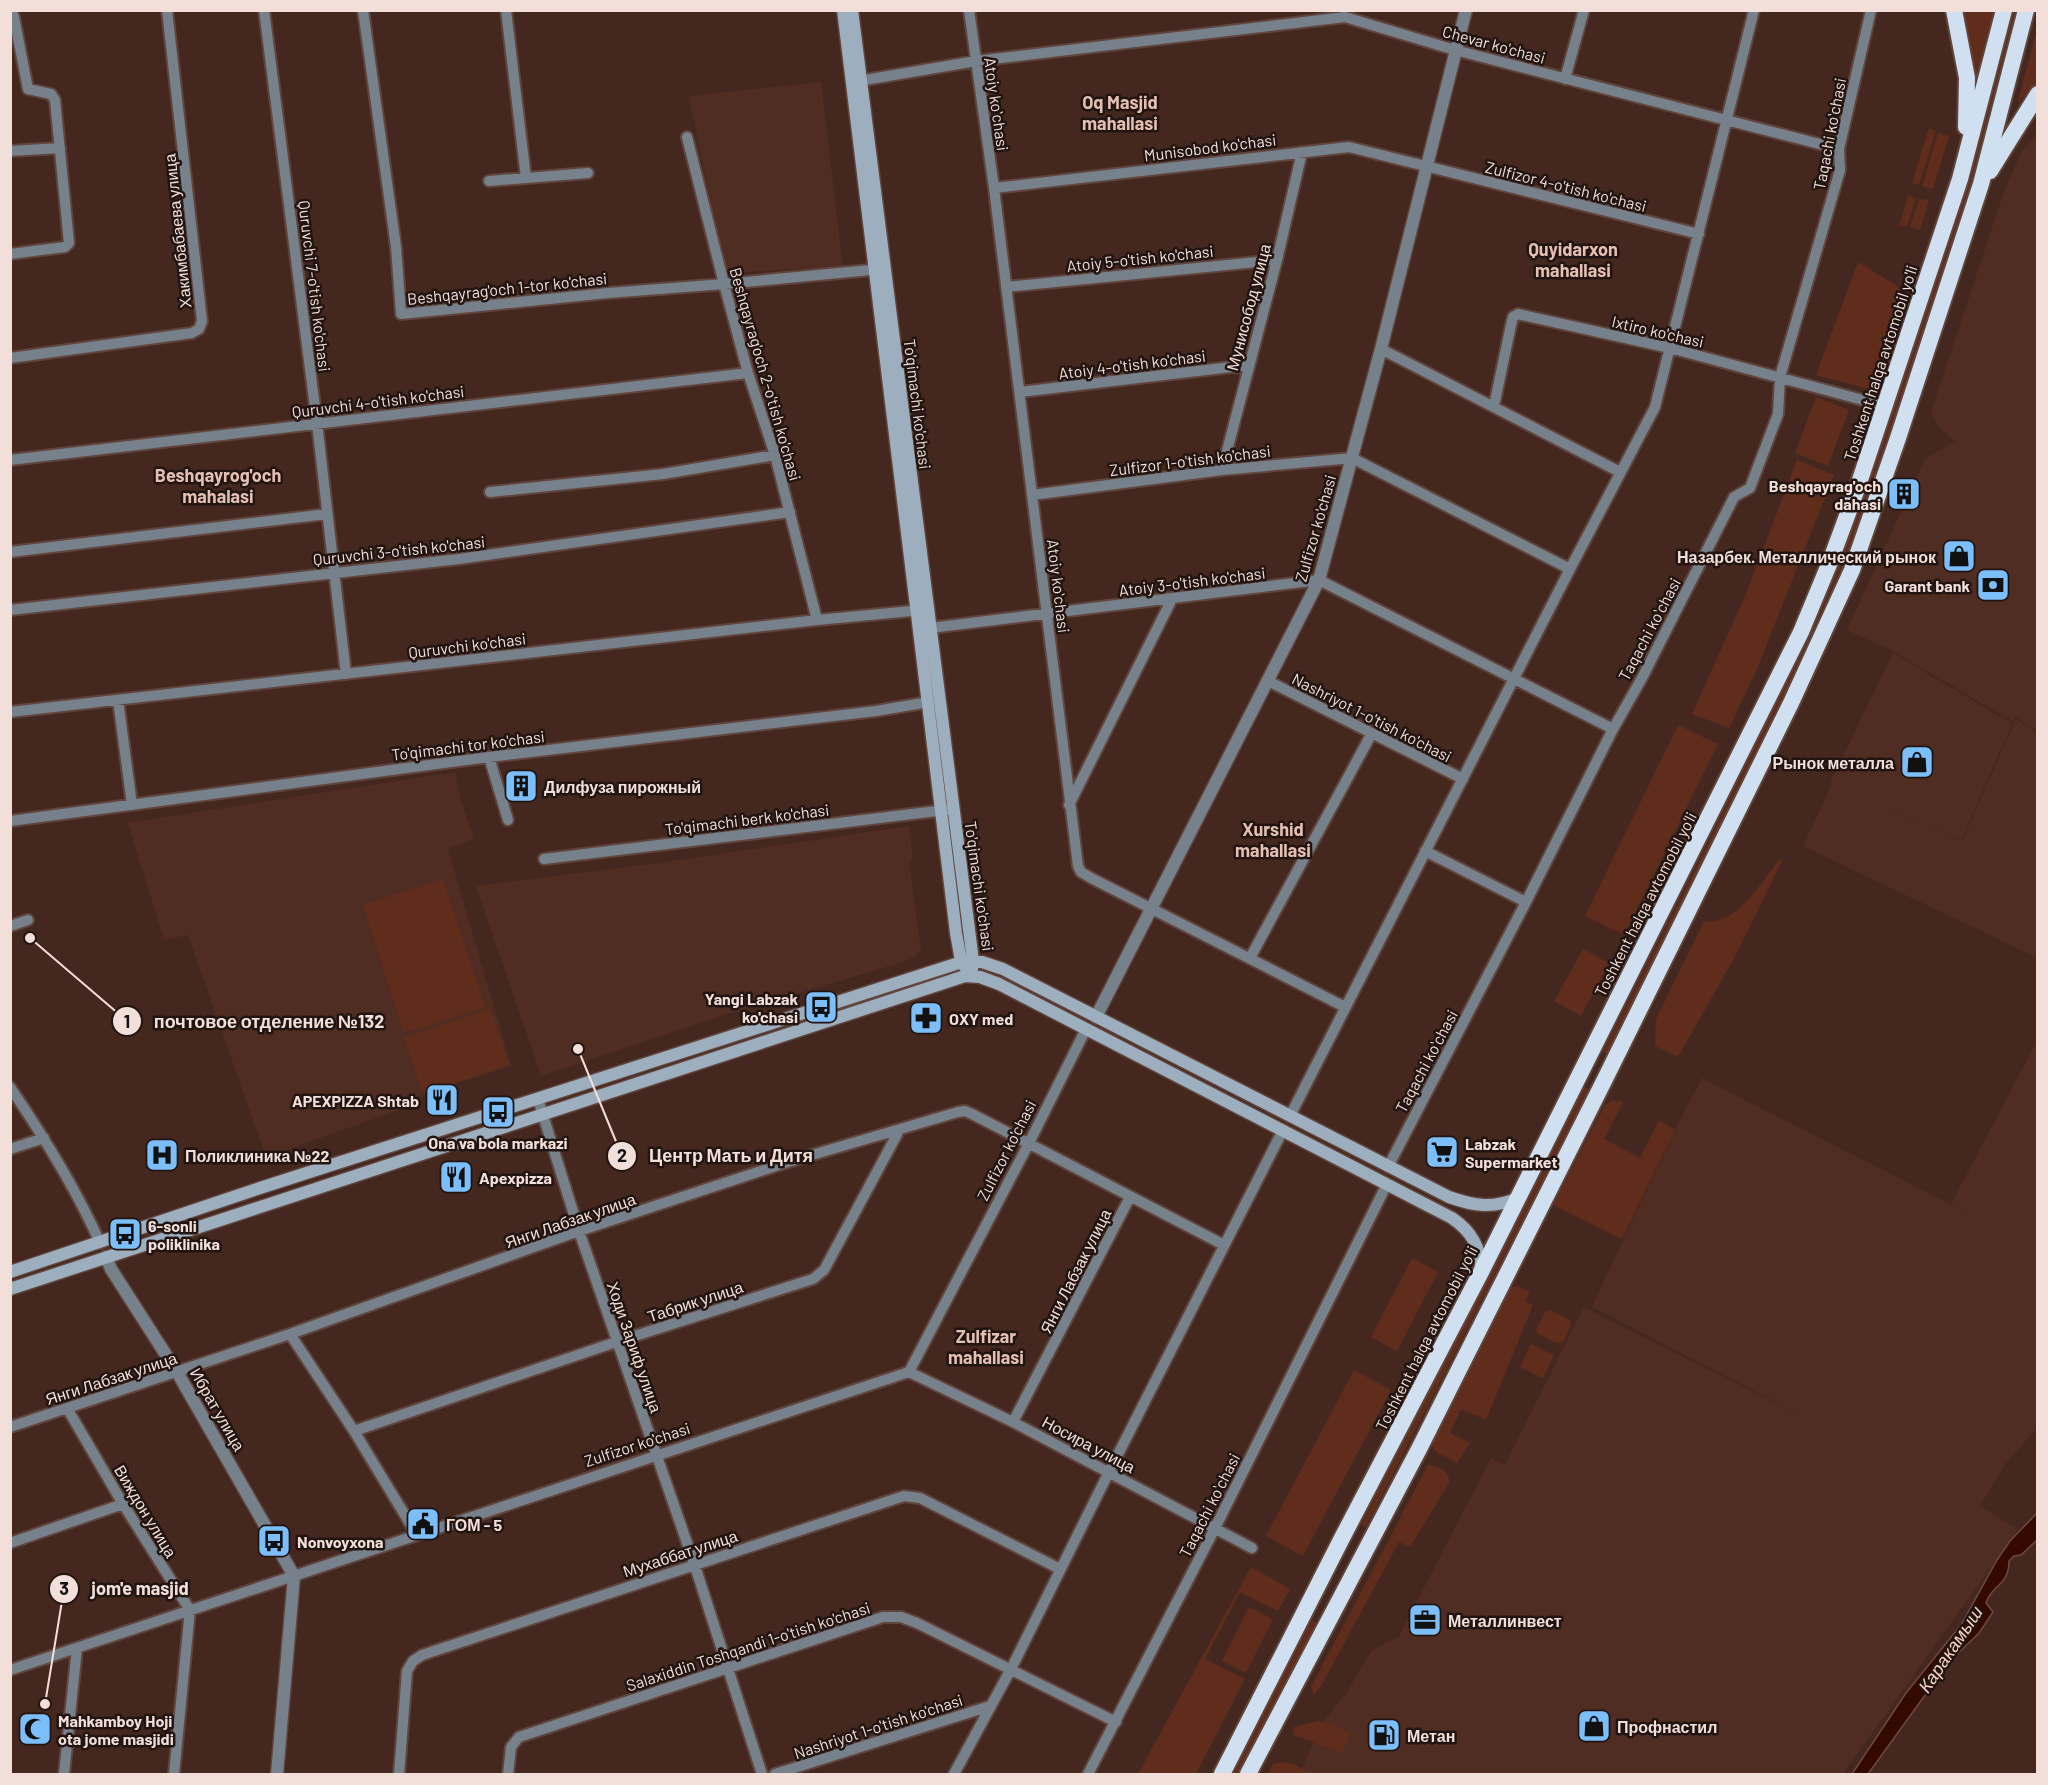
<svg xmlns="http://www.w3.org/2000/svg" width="2048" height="1785" viewBox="0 0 2048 1785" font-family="Barlow,sans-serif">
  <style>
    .built { fill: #502d22 }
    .green { fill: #602d1d }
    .water { fill: #340900; stroke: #6d4941; stroke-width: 1.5 }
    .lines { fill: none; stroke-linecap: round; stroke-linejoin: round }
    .minor-casing { stroke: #60453d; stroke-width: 14 }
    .tertiary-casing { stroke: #60453d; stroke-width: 15 }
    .secondary-casing { stroke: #60453d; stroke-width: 15 }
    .trunk-casing { stroke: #60453d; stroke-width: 20 }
    .minor { stroke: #76818b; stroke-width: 10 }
    .tertiary { stroke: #76818b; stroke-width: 12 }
    .secondary { stroke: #9dafbf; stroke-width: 12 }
    .trunk { stroke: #d0e0f0; stroke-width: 16 }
    .labels { text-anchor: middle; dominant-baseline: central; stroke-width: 5; stroke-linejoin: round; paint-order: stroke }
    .street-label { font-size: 16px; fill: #f3dfd9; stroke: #221511 }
    .poi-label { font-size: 16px; font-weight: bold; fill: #f3dfd9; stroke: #221511; text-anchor: start }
    .neighbourhood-label { font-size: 18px; font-weight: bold; fill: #e4bfb3; stroke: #221511 }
    .water-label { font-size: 18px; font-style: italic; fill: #fad2c5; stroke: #221511 }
    .leader { fill: none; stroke: #f3dfd9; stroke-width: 2 }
    .callout-dot { fill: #f3dfd9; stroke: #221511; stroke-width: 2 }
    .mark-label { font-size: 18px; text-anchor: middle; font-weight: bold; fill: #111 }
    .callout-label { font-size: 18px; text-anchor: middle; font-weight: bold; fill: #f3dfd9; stroke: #221511; stroke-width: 5; stroke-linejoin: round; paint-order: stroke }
  </style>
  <rect width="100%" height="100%" fill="#44281f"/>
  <path class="built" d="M 821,82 L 843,267 L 725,273 L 689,96 Z
    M 2037,136 L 2037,731 L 2016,717 L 2012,721 L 1894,652 L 1847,630 L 1925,459 L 1955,441 L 1939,428 L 1931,412 L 2004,192 L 2022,150 Z
    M 1893,653 L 2012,724 L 1961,840 L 1840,788 L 1962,841 L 2016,719 L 2037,733 L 2037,958 L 1803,846 L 1832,784 L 1830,783 Z
    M 455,772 L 462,804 L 474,839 L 448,849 L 511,1066 L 397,1103 L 399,1110 L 266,1157 L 188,935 L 164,940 L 128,823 Z
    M 909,826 L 913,860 L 909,861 L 921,950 L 916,956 L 903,962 L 712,1019 L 541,1076 L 476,886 L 666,862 Z
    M 2037,1041 L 2037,1428 L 2006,1463 L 1980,1506 L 2018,1529 L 1843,1774 L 1300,1774 L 1321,1724 L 1346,1694 L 1371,1651 L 1399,1636 L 1491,1458 L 1505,1465 L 1584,1307 L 1828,1429 L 1592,1307 L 1671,1137 L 1702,1078 L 1985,1222 L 1951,1204 Z"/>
  <path class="green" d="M 1961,11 L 1995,11 L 1975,86 Z
    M 2014,11 L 2020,11 L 1983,153 L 1895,424 L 1854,539 L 1771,725 L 1607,1054 L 1603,1052 C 1691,877 1781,703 1853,522 C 1869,483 1881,444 1895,405 C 1940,275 1979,144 2014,11 Z
    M 2037,30 L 2037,82 L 2018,103 L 2018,101 Z
    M 1929,128 L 1936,131 L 1919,185 L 1912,183 Z
    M 1938,133 L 1949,136 L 1933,189 L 1922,186 Z
    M 1908,196 L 1916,198 L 1907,226 L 1899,226 Z
    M 1919,199 L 1929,200 L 1920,230 L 1910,227 Z
    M 1858,262 L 1902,289 L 1869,389 L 1816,375 Z
    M 1816,397 L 1849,410 L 1828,466 L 1795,453 Z
    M 1797,460 L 1834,475 L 1757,669 L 1729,728 L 1692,714 L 1746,594 Z
    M 1678,725 L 1718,744 L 1624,935 L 1585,916 Z
    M 1780,859 L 1782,861 L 1733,960 L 1678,1057 L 1655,1046 L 1656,1019 L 1704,921 C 1736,927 1762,881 1780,859 Z
    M 443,879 L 485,1007 L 404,1033 L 363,905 Z
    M 1583,949 L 1609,963 L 1581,1016 L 1554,1001 Z
    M 490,1009 L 509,1065 L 423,1093 L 404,1038 Z
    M 1584,1087 L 1589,1090 L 1366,1527 L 1361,1525 Z
    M 1613,1100 L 1623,1102 L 1604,1139 L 1640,1158 L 1659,1121 L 1675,1129 L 1622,1239 L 1553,1205 L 1605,1105 Z
    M 1412,1258 L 1438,1272 L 1397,1351 L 1371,1337 Z
    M 1517,1286 L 1530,1292 L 1525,1301 L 1533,1305 L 1486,1420 L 1461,1409 L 1450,1433 L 1470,1443 L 1457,1463 L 1435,1451 L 1430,1441 L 1507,1289 Z
    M 1550,1310 L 1570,1320 L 1571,1325 L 1563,1342 L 1557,1343 L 1538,1334 L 1536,1329 L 1545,1312 Z
    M 1531,1344 L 1554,1355 L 1543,1378 L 1520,1367 Z
    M 1354,1370 L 1391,1390 L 1303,1556 L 1266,1536 Z
    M 1428,1465 C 1438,1466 1451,1472 1449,1483 L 1410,1547 L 1399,1542 L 1321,1686 L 1314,1695 L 1311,1687 Z
    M 1251,1567 L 1290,1589 L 1278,1611 L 1240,1592 L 1205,1659 L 1245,1679 L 1196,1774 L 1138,1774 Z
    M 1249,1607 L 1273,1619 L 1246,1673 L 1222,1661 Z
    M 1312,1620 L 1317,1623 L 1240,1774 L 1233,1774 Z
    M 1318,1721 L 1332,1724 L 1350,1733 L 1342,1753 L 1293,1735 L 1294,1727 Z
    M 1283,1762 L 1293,1764 L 1312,1774 L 1269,1774 L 1273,1764 Z"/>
  <path class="water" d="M 2037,1513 L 2037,1540 L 2021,1555 L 2014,1556 L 2009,1561 C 2009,1586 1991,1585 1986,1603 L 1993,1612 L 1979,1633 L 1949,1662 L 1868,1774 L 1852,1774 L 1906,1693 L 1961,1625 L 1997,1560 L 2010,1541 Z"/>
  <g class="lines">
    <g class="minor-casing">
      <path id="minor" d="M 264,10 L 317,423 L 346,674
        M 363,10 L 396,247 L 401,314 L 608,293 L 724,284 L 881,269
        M 506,10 L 526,178
        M 969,10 L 994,188 L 1078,866 L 1081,872 L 1091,878 L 1345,1007
        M 1565,79 L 1584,10
        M 853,82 L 976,61 L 1345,17 L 1455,50 L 1839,149
        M 687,137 L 724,284 L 748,373 L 775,455 L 817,620
        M 10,151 L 60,148
        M 489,181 L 588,173
        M 994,188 L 1349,147 L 1699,234
        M 10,254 L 65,247 L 69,243 L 55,100 L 51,94 L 28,89 L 14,17 L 11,10
        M 1006,287 L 1277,260
        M 1381,349 L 1620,472
        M 10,358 L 192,333 L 199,329 L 202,321 L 167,10
        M 1020,392 L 1248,365
        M 1494,406 L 1511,325 L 1513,317 L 1518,314 L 1670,348 L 1885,406
        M 10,460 L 748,373
        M 1222,470 L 1277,260 L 1302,152
        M 490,492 L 663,474 L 775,455
        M 1032,495 L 1222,470 L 1352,458 L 1570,569
        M 10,552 L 327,514
        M 10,610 L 459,559 L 790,512
        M 922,629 L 1319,580 L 1613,729
        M 1268,681 L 1463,779
        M 118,700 L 132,805
        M 10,712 L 817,620 L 922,610
        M 489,757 L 508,820
        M 1069,805 L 1172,599
        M 10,821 L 489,757 L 876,711 L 929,702
        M 1425,851 L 1526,902
        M 544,859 L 953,809
        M 10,926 L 28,920
        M 1250,958 L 1372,733
        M 10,1087 C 44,1137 76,1188 100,1243
        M 538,1099 L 579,1231 L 694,1563 L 762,1774
        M 1290,1116 L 1570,569 L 1655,407 L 1754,10
        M 10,1149 L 44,1138
        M 1388,1167 L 1526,902 L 1613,729 L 1642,678 L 1734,497 L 1750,488 L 1778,414 L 1780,377 L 1840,170 L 1839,149 L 1871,10
        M 290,1334 L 354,1431 L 417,1535
        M 909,1372 L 1013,1422 L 1252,1548
        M 67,1408 L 123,1504 L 190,1610 L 174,1774
        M 1013,1422 L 1130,1197
        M 10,1427 L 290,1334 L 579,1231 L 788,1162 L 958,1112 L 965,1111 L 972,1114 L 1224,1245
        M 354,1431 L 619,1341 L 813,1279 L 824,1270 L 900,1129
        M 10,1543 L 123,1504
        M 10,1670 L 909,1372 L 1029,1143 L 1086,1029
        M 64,1774 L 77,1648
        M 399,1774 L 407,1671 L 413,1661 L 422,1655 L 904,1496 L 920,1498 L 1060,1569
        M 508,1774 L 511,1747 L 519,1737 L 883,1617 L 901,1617 L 917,1623 L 1116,1722
        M 775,1774 L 990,1706
        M 954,1774 L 1011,1669 L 1109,1472 L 1283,1130
        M 1088,1774 L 1215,1528 L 1387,1184"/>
    </g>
    <g class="tertiary-casing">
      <path id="tertiary" d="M 1096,1017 L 1319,580 L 1381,349 L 1466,10
        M 106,1257 L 111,1269 L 177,1372 L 294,1576 L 277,1774"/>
    </g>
    <g class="secondary-casing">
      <path id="secondary" d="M 843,10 L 956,933 L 961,961 L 965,967
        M 852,10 L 973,961 L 972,969
        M 10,1272 L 260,1188 L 965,961 L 982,962 L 1003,969 L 1449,1197 C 1474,1206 1493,1209 1518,1198
        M 10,1289 L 965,976 L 980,977 L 999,984 L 1452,1218 C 1471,1231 1481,1247 1481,1270"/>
    </g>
    <g class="trunk-casing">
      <path id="trunk" d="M 1954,10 L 1967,78 L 1966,127
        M 1990,171 L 2038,94
        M 1222,1774 L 1342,1538 L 1481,1272 L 1801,632 L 1830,562 L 1858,486 L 1960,179 L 2004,10
        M 1248,1774 L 1419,1449 L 1605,1079 L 1791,703 L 1852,570 L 1898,438 L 1981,184 L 2026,10"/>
    </g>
    <use href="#minor" class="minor"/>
    <use href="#tertiary" class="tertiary"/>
    <use href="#secondary" class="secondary"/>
    <use href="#trunk" class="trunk"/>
  </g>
  <defs>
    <g id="building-square" transform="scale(1.725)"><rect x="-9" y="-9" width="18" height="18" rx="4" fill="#7cbef9" stroke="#221511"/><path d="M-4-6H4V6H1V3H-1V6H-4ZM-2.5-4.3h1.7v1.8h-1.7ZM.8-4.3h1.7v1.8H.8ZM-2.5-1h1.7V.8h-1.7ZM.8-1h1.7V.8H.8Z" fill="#111"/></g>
    <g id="shop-square" transform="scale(1.725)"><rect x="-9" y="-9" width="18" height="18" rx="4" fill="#7cbef9" stroke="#221511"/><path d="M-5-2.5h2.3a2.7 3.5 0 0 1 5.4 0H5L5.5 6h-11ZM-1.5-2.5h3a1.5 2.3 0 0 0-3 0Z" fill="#111"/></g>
    <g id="bank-square" transform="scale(1.725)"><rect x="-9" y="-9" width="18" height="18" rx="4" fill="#7cbef9" stroke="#221511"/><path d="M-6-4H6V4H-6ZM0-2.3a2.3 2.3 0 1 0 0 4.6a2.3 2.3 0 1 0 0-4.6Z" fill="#111"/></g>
    <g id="bus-square" transform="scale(1.725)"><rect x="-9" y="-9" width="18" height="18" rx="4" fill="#7cbef9" stroke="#221511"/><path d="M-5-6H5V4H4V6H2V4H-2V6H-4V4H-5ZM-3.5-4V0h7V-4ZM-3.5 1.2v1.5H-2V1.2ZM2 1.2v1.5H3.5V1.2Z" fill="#111"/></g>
    <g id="pharmacy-square" transform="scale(1.725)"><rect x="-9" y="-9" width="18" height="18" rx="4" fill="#7cbef9" stroke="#221511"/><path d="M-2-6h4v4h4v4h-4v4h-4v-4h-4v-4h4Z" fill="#111"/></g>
    <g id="restaurant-square" transform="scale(1.725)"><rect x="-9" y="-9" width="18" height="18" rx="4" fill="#7cbef9" stroke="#221511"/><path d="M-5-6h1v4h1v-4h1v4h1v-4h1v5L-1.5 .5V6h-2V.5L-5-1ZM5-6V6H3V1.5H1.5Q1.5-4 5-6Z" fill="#111"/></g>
    <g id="supermarket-square" transform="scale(1.725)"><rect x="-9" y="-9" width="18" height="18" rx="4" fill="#7cbef9" stroke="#221511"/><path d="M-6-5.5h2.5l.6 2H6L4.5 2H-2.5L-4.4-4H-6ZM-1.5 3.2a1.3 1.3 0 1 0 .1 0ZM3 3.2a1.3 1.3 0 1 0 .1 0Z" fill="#111"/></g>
    <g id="hospital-square" transform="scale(1.725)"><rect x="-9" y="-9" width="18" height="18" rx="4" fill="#7cbef9" stroke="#221511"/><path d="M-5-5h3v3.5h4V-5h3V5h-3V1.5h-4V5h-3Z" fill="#111"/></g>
    <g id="civic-square" transform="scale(1.725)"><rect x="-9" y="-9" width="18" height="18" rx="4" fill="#7cbef9" stroke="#221511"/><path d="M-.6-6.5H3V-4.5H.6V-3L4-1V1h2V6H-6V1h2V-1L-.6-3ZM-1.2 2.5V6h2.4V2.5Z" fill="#111"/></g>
    <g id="office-square" transform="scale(1.725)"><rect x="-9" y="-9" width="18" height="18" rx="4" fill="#7cbef9" stroke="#221511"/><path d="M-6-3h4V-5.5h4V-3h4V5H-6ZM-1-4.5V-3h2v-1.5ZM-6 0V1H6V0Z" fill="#111"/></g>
    <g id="mosque-square" transform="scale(1.725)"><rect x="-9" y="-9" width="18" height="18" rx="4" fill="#7cbef9" stroke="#221511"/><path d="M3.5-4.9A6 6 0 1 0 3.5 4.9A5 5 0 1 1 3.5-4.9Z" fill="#111"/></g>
    <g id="fuel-square" transform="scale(1.725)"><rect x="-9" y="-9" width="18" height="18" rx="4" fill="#7cbef9" stroke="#221511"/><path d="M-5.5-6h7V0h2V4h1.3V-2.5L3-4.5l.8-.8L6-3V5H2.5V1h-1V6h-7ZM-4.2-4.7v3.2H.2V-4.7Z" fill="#111"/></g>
  </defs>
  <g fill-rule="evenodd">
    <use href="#building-square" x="1904" y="494"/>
    <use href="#shop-square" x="1959" y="556"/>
    <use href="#bank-square" x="1993" y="585"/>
    <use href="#shop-square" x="1917" y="762"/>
    <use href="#building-square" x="521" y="786"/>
    <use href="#bus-square" x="821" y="1007"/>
    <use href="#pharmacy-square" x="926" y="1018"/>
    <use href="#restaurant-square" x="442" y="1100"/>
    <use href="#bus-square" x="498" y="1112"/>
    <use href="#supermarket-square" x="1442" y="1152"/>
    <use href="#hospital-square" x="162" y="1155"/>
    <use href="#restaurant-square" x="456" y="1177"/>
    <use href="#bus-square" x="125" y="1234"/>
    <use href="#civic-square" x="423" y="1524"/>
    <use href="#bus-square" x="274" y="1541"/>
    <use href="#office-square" x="1425" y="1620"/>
    <use href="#shop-square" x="1594" y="1726"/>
    <use href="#mosque-square" x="35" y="1729"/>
    <use href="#fuel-square" x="1384" y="1735"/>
  </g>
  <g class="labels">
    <g class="street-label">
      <text transform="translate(1494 44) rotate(15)">Chevar ko'chasi</text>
      <text transform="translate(997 104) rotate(82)">Atoiy koʻchasi</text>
      <text transform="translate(1829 134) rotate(-79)">Taqachi koʻchasi</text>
      <text transform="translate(1210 147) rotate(-7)">Munisobod ko'chasi</text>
      <text transform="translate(1566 186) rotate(14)">Zulfizor 4-o'tish ko'chasi</text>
      <text transform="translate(177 231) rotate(-96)">Хакимбабаева улица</text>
      <text transform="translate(1140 258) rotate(-6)">Atoiy 5-o'tish ko'chasi</text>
      <text transform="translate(315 286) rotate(83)">Quruvchi 7-o'tish ko'chasi</text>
      <text transform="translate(507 288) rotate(-6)">Beshqayrag'och 1-tor ko'chasi</text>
      <text transform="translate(1248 307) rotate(-75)">Мунисобод улица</text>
      <text transform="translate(1658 331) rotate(13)">Ixtiro ko'chasi</text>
      <text transform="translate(1880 363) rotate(-72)">Toshkent halqa avtomobil yo'li</text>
      <text transform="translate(1132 364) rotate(-7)">Atoiy 4-o'tish ko'chasi</text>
      <text transform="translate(766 374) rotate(74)">Beshqayrag'och 2-o'tish ko'chasi</text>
      <text transform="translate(378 401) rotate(-7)">Quruvchi 4-o'tish ko'chasi</text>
      <text transform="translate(918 404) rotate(83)">To'qimachi ko'chasi</text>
      <text transform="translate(1190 460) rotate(-7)">Zulfizor 1-o'tish ko'chasi</text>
      <text transform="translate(1315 528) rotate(-74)">Zulfizor ko'chasi</text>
      <text transform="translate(399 550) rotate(-6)">Quruvchi 3-o'tish ko'chasi</text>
      <text transform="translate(1192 581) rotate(-7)">Atoiy 3-o'tish ko'chasi</text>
      <text transform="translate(1059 586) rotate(83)">Atoiy koʻchasi</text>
      <text transform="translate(1649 629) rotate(-62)">Taqachi koʻchasi</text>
      <text transform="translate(467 645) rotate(-7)">Quruvchi ko'chasi</text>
      <text transform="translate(1372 717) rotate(27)">Nashriyot 1-o'tish ko'chasi</text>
      <text transform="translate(468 745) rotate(-7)">To'qimachi tor ko'chasi</text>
      <text transform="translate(747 819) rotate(-7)">To'qimachi berk ko'chasi</text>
      <text transform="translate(980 886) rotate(82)">To'qimachi ko'chasi</text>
      <text transform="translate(1645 904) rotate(-63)">Toshkent halqa avtomobil yo'li</text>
      <text transform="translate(1426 1061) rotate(-62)">Taqachi koʻchasi</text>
      <text transform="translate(1006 1150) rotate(-63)">Zulfizor ko'chasi</text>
      <text transform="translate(570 1220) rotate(-19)">Янги Лабзак улица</text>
      <text transform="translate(1075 1271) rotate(-63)">Янги Лабзак улица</text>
      <text transform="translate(695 1301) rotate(-18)">Табрик улица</text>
      <text transform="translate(1426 1338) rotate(-63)">Toshkent halqa avtomobil yo'li</text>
      <text transform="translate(635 1347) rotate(71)">Ходи Зариф улица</text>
      <text transform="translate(111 1378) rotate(-18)">Янги Лабзак улица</text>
      <text transform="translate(218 1409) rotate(60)">Ибрат улица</text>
      <text transform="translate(637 1444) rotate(-18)">Zulfizor ko'chasi</text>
      <text transform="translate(1089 1444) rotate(28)">Носира улица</text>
      <text transform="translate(1209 1505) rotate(-63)">Taqachi koʻchasi</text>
      <text transform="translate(146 1511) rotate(59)">Виждон улица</text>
      <text transform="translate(680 1553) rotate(-18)">Мухаббат улица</text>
      <text transform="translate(748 1646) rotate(-18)">Salaxiddin Toshqandi 1-o'tish ko'chasi</text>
      <text transform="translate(878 1726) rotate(-18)">Nashriyot 1-o'tish ko'chasi</text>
    </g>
    <g class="poi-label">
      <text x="1881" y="485" text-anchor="end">Beshqayrag'och<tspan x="1881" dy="18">dahasi</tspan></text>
      <text x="1936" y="556" text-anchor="end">Назарбек. Металлический рынок</text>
      <text x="1970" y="585" text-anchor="end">Garant bank</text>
      <text x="1894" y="762" text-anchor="end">Рынок металла</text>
      <text x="544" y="786">Дилфуза пирожный</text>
      <text x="798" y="998" text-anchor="end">Yangi Labzak<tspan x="798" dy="18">ko'chasi</tspan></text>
      <text x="949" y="1018">OXY med</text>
      <text x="419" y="1100" text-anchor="end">APEXPIZZA Shtab</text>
      <text x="498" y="1142" text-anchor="middle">Ona va bola markazi</text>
      <text x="1465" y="1143">Labzak<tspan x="1465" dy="18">Supermarket</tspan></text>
      <text x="185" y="1155">Поликлиника №22</text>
      <text x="479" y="1177">Apexpizza</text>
      <text x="148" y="1225">6-sonli<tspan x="148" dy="18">poliklinika</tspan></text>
      <text x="446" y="1524">ГОМ - 5</text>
      <text x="297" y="1541">Nonvoyxona</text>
      <text x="1448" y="1620">Металлинвест</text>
      <text x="58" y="1720">Mahkamboy Hoji<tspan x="58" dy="18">ota jome masjidi</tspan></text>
      <text x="1617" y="1726">Профнастил</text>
      <text x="1407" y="1735">Метан</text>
    </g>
    <g class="neighbourhood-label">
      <text x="1120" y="102">Oq Masjid<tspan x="1120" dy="21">mahallasi</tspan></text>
      <text x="1573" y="249">Quyidarxon<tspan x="1573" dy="21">mahallasi</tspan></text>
      <text x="218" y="475">Beshqayrog'och<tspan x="218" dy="21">mahalasi</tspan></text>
      <text x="1273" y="829">Xurshid<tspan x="1273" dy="21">mahallasi</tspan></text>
      <text x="986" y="1336">Zulfizar<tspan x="986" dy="21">mahallasi</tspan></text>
    </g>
    <g class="water-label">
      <text transform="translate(1950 1649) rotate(-56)">Каракамыш</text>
    </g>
  </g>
  <path class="leader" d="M30 938L127 1021M578 1049L622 1156M45 1704L64 1589"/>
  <g class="callout-dot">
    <circle cx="30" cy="938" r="6"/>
    <circle cx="578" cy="1049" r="6"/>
    <circle cx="45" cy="1704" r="6"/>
    <circle cx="127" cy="1021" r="15"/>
    <circle cx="622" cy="1156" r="15"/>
    <circle cx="64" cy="1589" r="15"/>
  </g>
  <g class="mark-label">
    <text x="127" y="1028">1</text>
    <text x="622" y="1162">2</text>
    <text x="64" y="1595">3</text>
  </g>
  <g class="callout-label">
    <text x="269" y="1028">почтовое отделение №132</text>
    <text x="731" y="1162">Центр Мать и Дитя</text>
    <text x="140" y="1595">jom'e masjid</text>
  </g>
  <rect width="2048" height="1785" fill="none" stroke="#f3dfd9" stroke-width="24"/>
</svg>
